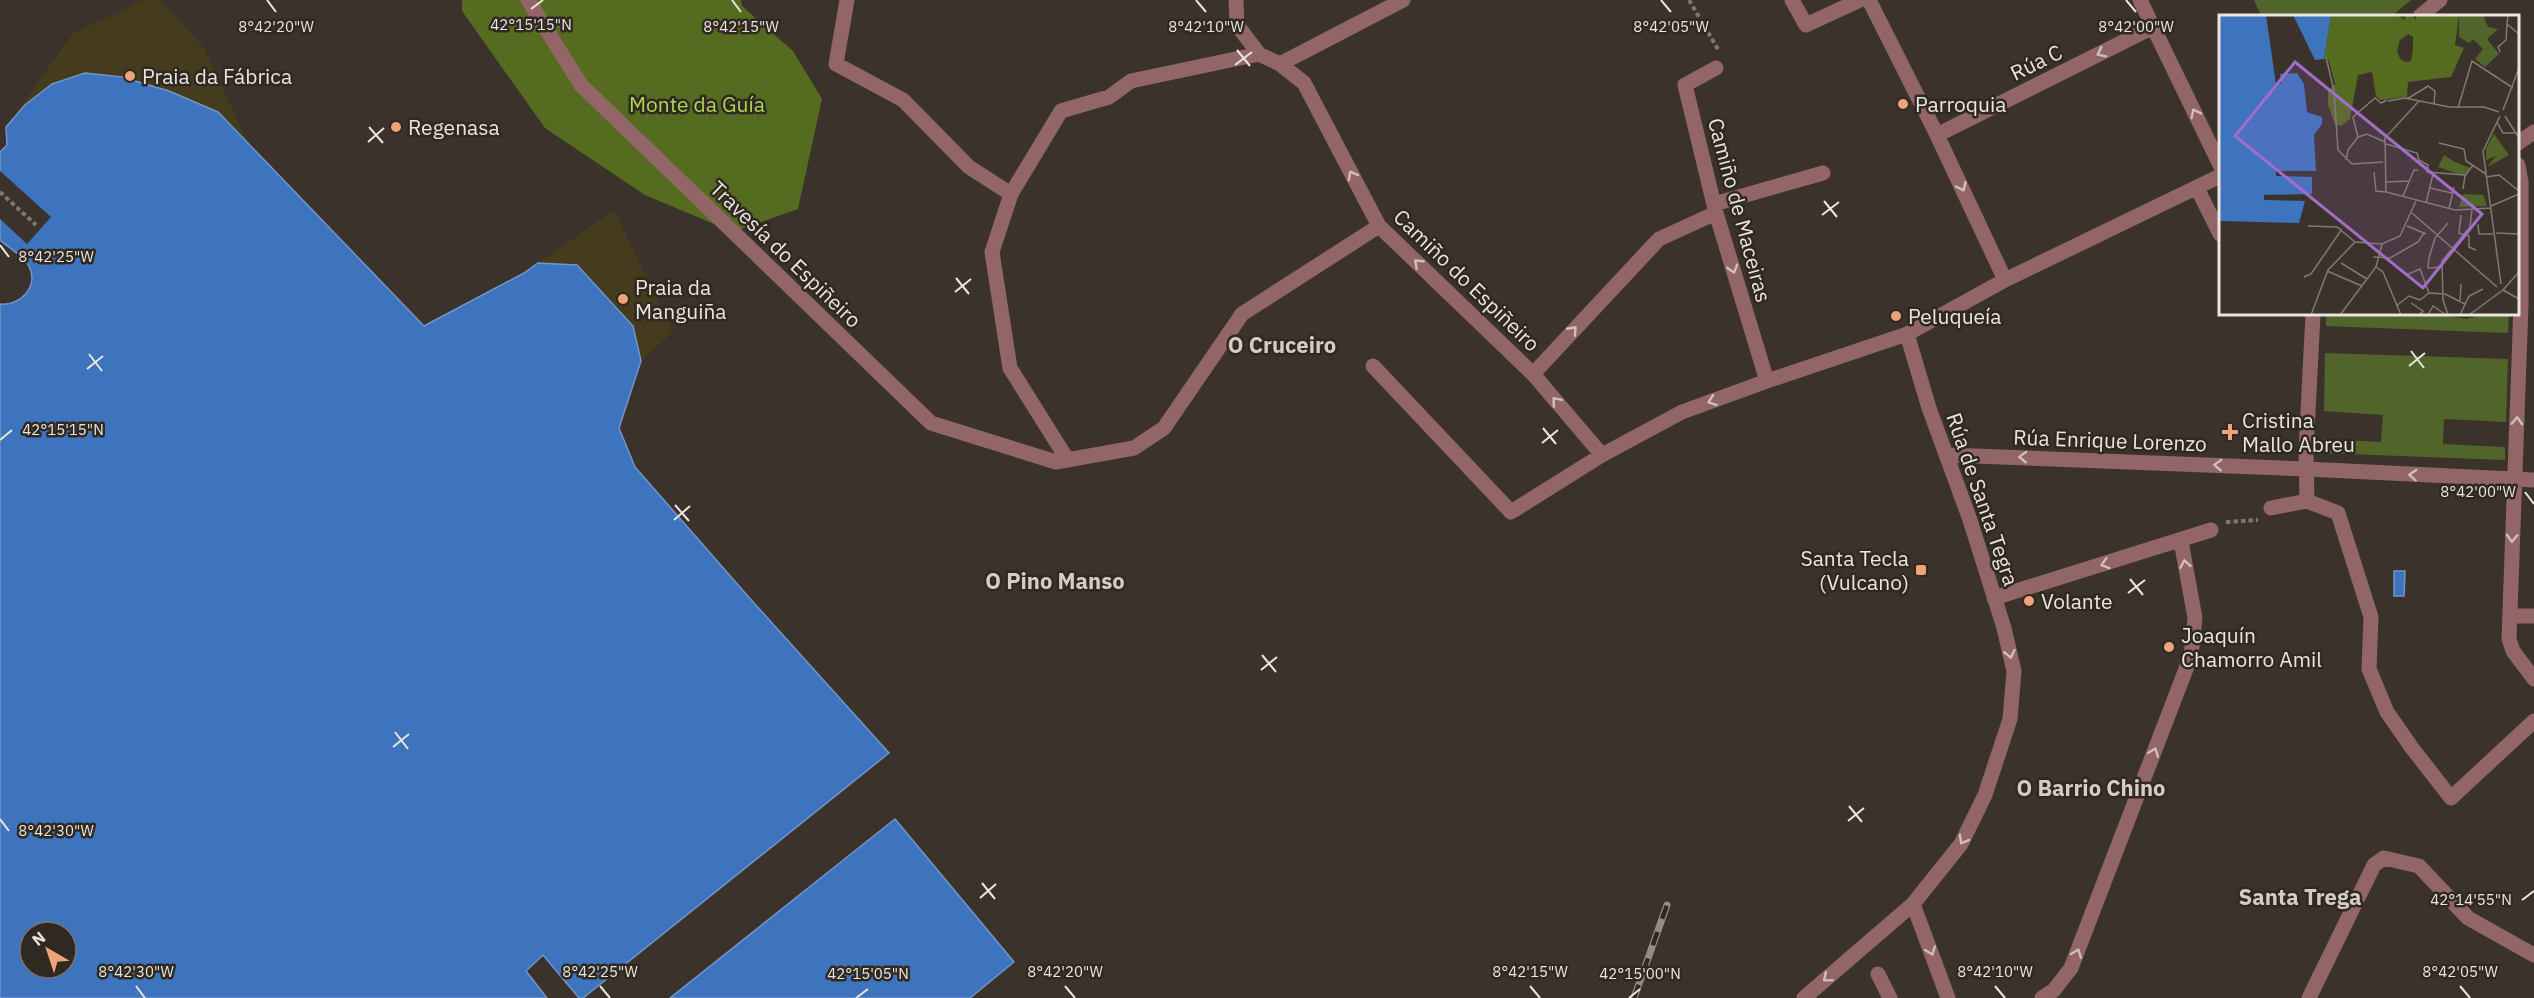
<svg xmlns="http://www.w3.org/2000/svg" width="2534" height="998" viewBox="0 0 2534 998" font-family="'IBM Plex Sans',sans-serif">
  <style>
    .green { fill: #516429 }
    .forest { fill: #556b1f }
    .sand { fill: #443c1c }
    .water { fill: #3e73be; stroke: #7295c8; stroke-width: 1.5; fill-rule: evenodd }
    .pier { fill: #3b332b }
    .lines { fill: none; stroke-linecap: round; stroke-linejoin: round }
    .path { stroke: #7e7770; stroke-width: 4; stroke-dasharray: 4.5 3; stroke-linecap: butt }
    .minor { stroke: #926566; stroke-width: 15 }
    .rail-casing { stroke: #928c85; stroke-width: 7 }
    .rail { stroke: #302921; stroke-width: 4.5; stroke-dasharray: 14; stroke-linecap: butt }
    .oneway { stroke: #d0bfbb }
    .ticks { fill: none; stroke: #eae5df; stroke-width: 2 }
    .poi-dot { fill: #f0a278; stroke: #302921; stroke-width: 2 }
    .labels { text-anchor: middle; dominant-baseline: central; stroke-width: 5; stroke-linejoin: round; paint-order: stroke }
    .street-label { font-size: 21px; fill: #eae5df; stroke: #302921 }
    .poi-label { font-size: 21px; fill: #eae5df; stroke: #302921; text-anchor: start }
    .park-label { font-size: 21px; fill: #aed556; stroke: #302921 }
    .neighbourhood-label { font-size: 22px; font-weight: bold; fill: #d6ccc2; stroke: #302921 }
    .inset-road { fill: none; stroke: #817a73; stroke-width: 1.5 }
    .view { fill: #a26dca; fill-opacity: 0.15; stroke: #a26dca; stroke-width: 3 }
    .inset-edge { fill: none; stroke: #eae5df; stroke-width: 3 }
    .ticks-label { font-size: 15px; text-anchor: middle; fill: #eae5df; stroke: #302921; stroke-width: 5; stroke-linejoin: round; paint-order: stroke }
  </style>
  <rect width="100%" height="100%" fill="#3b332b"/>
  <path class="green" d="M 2254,0 L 2411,0 L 2392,16 L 2261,16 Z
    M 2326,314 L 2437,314 L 2466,319 L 2489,314 L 2509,314 L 2508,333 L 2326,326 Z
    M 2325,353 L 2508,359 L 2506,422 L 2444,419 L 2443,444 L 2505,447 L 2505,460 L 2322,453 L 2322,439 L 2381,442 L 2383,415 L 2324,411 Z"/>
  <path class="forest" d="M 462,0 L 741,0 L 742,6 L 793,51 L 822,99 L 798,209 L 733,232 L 645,195 L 545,128 L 462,11 Z"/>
  <path class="sand" d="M 145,0 L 160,0 L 204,48 L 250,147 L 7,145 L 6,127 L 73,33 Z
    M 614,210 L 673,332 L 641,361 L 626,339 L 538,263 Z"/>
  <path class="water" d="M 85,73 L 122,77 L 169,91 L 218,112 L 424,326 L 524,273 L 538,263 L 577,265 L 633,326 L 641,361 L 619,428 L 635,467 L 746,594 L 889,753 L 583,998 L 579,998 L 543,955 L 526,971 L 547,998 L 0,998 L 0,304 C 20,306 39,287 29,266 C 24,257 8,247 0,240 L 0,152 L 7,145 L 6,127 L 25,105 L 52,84 ZM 30,932 L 66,932 L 66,968 L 30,968 Z
    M 2394,571 L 2405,571 L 2404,596 L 2394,596 Z
    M 895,819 L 1014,962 L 970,998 L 670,998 Z"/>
  <path class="pier" d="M 0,171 L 51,217 L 27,244 L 0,219 Z"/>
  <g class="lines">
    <path class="path" d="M 1689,0 L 1719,51
      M 0,192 L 36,225
      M 2226,522 L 2258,520"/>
    <path class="minor" d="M 528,0 L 581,85 L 931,423 L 1056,462 L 1134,448 L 1164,428 L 1242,314 L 1379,226
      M 847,0 L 836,64 L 903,100 L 969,167 L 1011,194
      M 1236,0 L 1237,25 L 1259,54 L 1280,64 L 1304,83 L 1379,226 L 1533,374 L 1602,455 L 1682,412 L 1767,381 L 1907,334 L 2005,280 L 2220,176
      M 1792,0 L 1806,25 L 1860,0
      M 1869,0 L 1937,135 L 2005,280
      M 2140,0 L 2220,165
      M 2420,16 L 2440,0
      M 1280,64 L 1403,0
      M 1716,68 L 1685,85 L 1716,213 L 1767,381
      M 1937,135 L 2153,27
      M 2518,143 L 2534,132
      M 2518,165 L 2521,182 L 2521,305 L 2509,639 L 2513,651 L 2534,679
      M 2197,188 L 2220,234
      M 1714,204 L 1823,173
      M 2313,314 L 2306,451 L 2307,501 L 2338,513 L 2371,617 L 2369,669 L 2387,712 L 2412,748 L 2451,798 L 2534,721
      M 1373,366 L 1511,512 L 1602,455
      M 1533,374 L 1659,239 L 1716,213
      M 1948,455 L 2306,469 L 2534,480
      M 1067,459 L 1010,368 L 992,252 L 1011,194 L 1061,111 L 1109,97 L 1131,81 L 1259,54
      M 2271,508 L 2307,501
      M 1994,598 L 2211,530
      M 2510,616 L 2534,616
      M 1913,904 L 1948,998
      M 1878,974 L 1890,998
      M 1804,998 L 1913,904 L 1961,844 L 1985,795 L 2010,719 L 2014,671 L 2004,628 L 1970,520 L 1929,408 L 1907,334
      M 2042,998 L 2054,990 L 2071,968 L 2191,656 L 2195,618 L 2181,541
      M 2309,998 L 2374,865 L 2384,858 L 2419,866 L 2468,918 L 2534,955"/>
    <g class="rail-casing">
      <path id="rail" d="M 1634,998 L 1667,905"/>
    </g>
    <use href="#rail" class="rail"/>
  </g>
  <defs><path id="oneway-chevron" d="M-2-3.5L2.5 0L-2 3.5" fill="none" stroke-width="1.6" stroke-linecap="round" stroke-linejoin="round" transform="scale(1.5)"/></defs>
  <g class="oneway">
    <use href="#oneway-chevron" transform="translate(2101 53) rotate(154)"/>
    <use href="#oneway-chevron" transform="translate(2195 113) rotate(-116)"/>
    <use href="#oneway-chevron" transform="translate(1352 175) rotate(-118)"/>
    <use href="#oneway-chevron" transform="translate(1962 187) rotate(65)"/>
    <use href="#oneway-chevron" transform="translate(1418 263) rotate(-137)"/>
    <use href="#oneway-chevron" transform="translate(1733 269) rotate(73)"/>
    <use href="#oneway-chevron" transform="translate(1573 330) rotate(-48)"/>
    <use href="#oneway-chevron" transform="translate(1556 401) rotate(-130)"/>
    <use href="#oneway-chevron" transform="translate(1712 401) rotate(160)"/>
    <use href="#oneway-chevron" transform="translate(2517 421) rotate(-88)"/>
    <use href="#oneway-chevron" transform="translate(2023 457) rotate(-178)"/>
    <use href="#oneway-chevron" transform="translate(2218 465) rotate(-178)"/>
    <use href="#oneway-chevron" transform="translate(2413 475) rotate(-177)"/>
    <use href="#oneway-chevron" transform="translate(2512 538) rotate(92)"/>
    <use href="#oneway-chevron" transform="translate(2105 564) rotate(163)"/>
    <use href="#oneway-chevron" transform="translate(2185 564) rotate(-100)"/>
    <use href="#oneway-chevron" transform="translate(2010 654) rotate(77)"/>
    <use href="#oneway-chevron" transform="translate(2154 752) rotate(-69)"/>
    <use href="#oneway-chevron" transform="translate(1963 840) rotate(119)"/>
    <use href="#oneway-chevron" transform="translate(1931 951) rotate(70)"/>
    <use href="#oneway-chevron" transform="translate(2077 953) rotate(-69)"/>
    <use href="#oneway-chevron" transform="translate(1827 978) rotate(140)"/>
  </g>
  <path class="ticks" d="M 267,0 L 276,12M 732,0 L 741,12M 1196,0 L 1206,12M 1661,0 L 1671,12M 2126,0 L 2136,12M 531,9 L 543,0M 1237,50 L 1250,66M 1235,65 L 1252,52M 369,127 L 383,143M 368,142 L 384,128M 1824,201 L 1837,217M 1822,215 L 1839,202M 0,245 L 9,257M 956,278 L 969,294M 955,292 L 971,279M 2411,351 L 2424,368M 89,354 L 102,371M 2409,366 L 2425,353M 87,369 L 103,356M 1543,428 L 1556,444M 0,440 L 12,430M 1542,443 L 1558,430M 2525,492 L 2534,504M 675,505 L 689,521M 674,520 L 690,506M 2130,579 L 2143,595M 2128,593 L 2145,580M 1262,655 L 1276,672M 1261,670 L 1277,657M 395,732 L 408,749M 393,747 L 409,734M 1849,806 L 1862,822M 0,819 L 9,831M 1848,821 L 1864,808M 982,883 L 995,899M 980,898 L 996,884M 2522,900 L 2534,891M 136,986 L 145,998M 600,986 L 610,998M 1065,986 L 1075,998M 1530,986 L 1540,998M 1995,986 L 2005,998M 2460,986 L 2470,998M 856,998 L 868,989M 1629,998 L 1640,989"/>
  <g class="poi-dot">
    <circle cx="130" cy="76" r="6"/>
    <circle cx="1903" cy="104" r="6"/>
    <circle cx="396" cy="127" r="6"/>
    <circle cx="623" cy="299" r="6"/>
    <circle cx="1896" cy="316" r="6"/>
    <path d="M2227 423h6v6h6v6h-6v6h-6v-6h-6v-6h6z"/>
    <rect x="1915" y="564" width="12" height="12" rx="3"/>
    <circle cx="2029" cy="601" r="6"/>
    <circle cx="2169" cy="647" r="6"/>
  </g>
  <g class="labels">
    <g class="street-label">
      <text transform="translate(2036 62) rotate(-26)">Rúa C</text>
      <text transform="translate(1740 210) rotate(75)">Camiño de Maceiras</text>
      <text transform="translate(786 254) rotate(44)">Travesía do Espiñeiro</text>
      <text transform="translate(1467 280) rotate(44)">Camiño do Espiñeiro</text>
      <text transform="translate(2110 440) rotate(2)">Rúa Enrique Lorenzo</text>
      <text transform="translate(1983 499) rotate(71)">Rúa de Santa Tegra</text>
    </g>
    <g class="poi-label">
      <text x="142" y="76">Praia da Fábrica</text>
      <text x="1915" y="104">Parroquia</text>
      <text x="408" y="127">Regenasa</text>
      <text x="635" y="287">Praia da<tspan x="635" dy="24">Manguiña</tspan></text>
      <text x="1908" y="316">Peluqueía</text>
      <text x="2242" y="420">Cristina<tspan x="2242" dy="24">Mallo Abreu</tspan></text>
      <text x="1909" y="558" text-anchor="end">Santa Tecla<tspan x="1909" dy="24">(Vulcano)</tspan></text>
      <text x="2041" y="601">Volante</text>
      <text x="2181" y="635">Joaquín<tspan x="2181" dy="24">Chamorro Amil</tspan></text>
    </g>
    <g class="park-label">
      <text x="697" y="104">Monte da Guía</text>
    </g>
    <g class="neighbourhood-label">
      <text x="1282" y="344">O Cruceiro</text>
      <text x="1055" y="580">O Pino Manso</text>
      <text x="2091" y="787">O Barrio Chino</text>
      <text x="2300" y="896">Santa Trega</text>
    </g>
  </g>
  <g transform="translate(2219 15)">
    <rect width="300" height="300" fill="#3b332b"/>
    <path d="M 240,0 L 264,0 L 269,12 L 279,14 L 268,24 L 280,39 L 266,52 L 256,44 L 264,34 L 254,24 L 250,28 L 240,22 ZM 275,119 L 290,140 L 268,152 L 277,141 L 267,145 L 267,133 ZM 225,140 L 234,146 L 251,153 L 245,161 L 219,152 ZM 244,179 L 264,180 L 268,191 L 240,192 Z" fill="#516429"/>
    <path d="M 112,0 L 178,0 L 186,5 L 186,0 L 193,0 L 197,5 L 197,0 L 240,0 L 236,30 L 245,33 L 232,62 L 189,67 L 188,82 L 161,85 L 157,81 L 153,57 L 139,60 L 131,104 L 122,111 L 116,109 L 109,90 L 109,76 L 116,69 L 109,43 L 105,44 ZM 189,19 L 194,22 L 194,34 L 192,46 L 187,47 L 181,44 L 178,36 L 181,25 Z" fill="#556b1f" fill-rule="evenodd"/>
    <path d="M 0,0 L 47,0 L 57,69 L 62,69 L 61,59 L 78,58 L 85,69 L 88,97 L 103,102 L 103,109 L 95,120 L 97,156 L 59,156 L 57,151 L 57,161 L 93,162 L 93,179 L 45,180 L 45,185 L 86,186 L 80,208 L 0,206 ZM 74,0 L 112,0 L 105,44 L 96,45 Z" fill="#3e73be"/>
    <path class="inset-road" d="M 289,0 L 288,9 L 300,19M 281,37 L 279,32 L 287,25 L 288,9M 107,42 L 115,76 L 119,135 L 133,149 L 164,147M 188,84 L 209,71 L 216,76 L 215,90M 169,86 L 186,83 L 230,92 L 265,92 L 280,97M 200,86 L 166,123 L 167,177 L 236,195 L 272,193M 239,93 L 253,46 L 294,73M 284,95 L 300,53M 281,101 L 264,136 L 282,269M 286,101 L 300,123M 278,107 L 284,118 L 297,118M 139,122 L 134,102 L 156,83 L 162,88 L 168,85M 220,128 L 245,134 L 247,146 L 267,159M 167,129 L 198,138 L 200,145 L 209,150 L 208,157 L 246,160M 127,145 L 129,135 L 139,122 L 148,119 L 166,127M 155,157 L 157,176 L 167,177M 267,162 L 280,160 L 300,176M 167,167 L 190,166M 211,173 L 233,178M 244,174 L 246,161 L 254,150M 184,181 L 195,155 L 199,155M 207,188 L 214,159M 272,191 L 300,179M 230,194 L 235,172M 193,198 L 278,272M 242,200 L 240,218 L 245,220M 259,209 L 260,219 L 274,219M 89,211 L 118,212 L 136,227M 188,211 L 207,219M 277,218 L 300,219M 246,219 L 250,221 L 250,232 L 257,235M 136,227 L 163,229 L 181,221 L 197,186M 154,242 L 171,243 L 199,227 L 205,218M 122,248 L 148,264M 157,252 L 164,257 L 182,300M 223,252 L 209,253 L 210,243 L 216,223 L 229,208M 108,256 L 143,271M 187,260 L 201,254 L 210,278 L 226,279 L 246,289M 85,262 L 92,259 L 123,214M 284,275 L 300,284M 241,287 L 242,269M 192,288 L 204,296 L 200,300M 177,291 L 190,281 L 201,285 L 210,278M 92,300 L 109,255 L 136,227M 121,300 L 157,252 L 163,229M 209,300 L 214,291 L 227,300M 229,300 L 224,285 L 223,246 L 251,212 L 253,194M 241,300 L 250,281 L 264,274M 250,300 L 284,275 L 300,257"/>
    <path class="view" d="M 76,47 L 263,199 L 204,273 L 16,121 Z"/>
    <rect width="300" height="300" class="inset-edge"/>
  </g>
  <g class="ticks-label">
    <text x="531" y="30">42°15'15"N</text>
    <text x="2136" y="32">8°42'00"W</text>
    <text x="276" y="32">8°42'20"W</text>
    <text x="741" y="32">8°42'15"W</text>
    <text x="1206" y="32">8°42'10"W</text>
    <text x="1671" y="32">8°42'05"W</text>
    <text x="56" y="262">8°42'25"W</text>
    <text x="63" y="435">42°15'15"N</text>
    <text x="2478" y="497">8°42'00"W</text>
    <text x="56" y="836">8°42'30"W</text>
    <text x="2471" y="905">42°14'55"N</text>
    <text x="136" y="977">8°42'30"W</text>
    <text x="600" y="977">8°42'25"W</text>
    <text x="1065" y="977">8°42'20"W</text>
    <text x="1530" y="977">8°42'15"W</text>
    <text x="1995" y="977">8°42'10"W</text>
    <text x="2460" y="977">8°42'05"W</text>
    <text x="868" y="979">42°15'05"N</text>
    <text x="1640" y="979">42°15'00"N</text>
  </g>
  <g transform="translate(48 950) rotate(321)"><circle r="28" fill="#302921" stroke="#7a746d" stroke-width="1.5"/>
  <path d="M0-4.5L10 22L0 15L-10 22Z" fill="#f0a278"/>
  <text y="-9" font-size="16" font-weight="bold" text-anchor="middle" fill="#eae5df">N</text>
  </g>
</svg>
